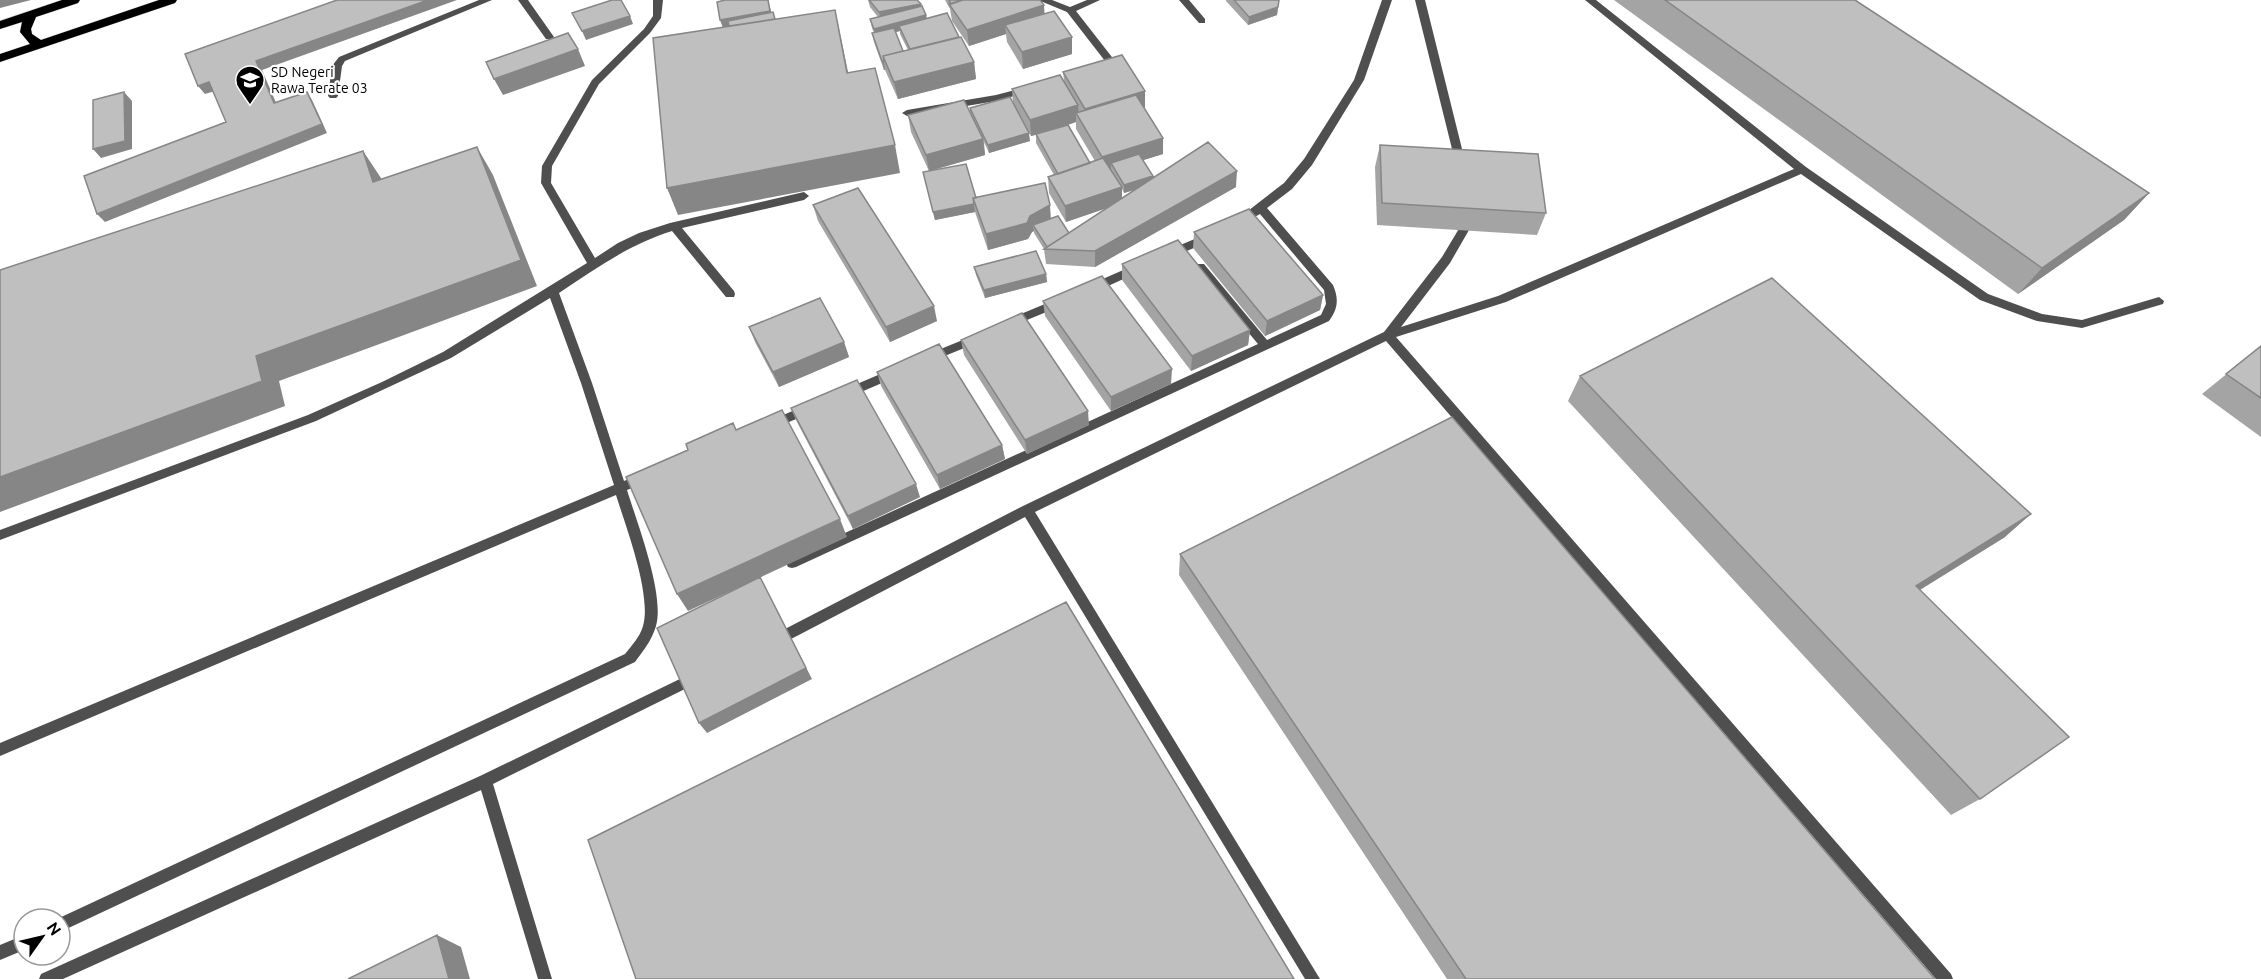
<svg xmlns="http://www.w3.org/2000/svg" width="2261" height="979" viewBox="0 0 2261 979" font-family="Ubuntu,sans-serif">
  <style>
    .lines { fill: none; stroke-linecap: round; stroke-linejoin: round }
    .primary-casing { stroke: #dbdbdb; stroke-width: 1 }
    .service { fill: #4f4f4f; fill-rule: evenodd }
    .minor { fill: #4f4f4f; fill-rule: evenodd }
    .primary { fill: #000; fill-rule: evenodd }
    .wall { fill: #a4a4a4; fill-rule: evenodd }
    .shaded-wall { fill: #868686 }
    .building { fill: #bfbfbf; stroke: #868686; stroke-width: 1.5 }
    .labels { text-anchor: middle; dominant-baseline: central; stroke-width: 4.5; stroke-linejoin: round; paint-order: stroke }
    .far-poi-label { font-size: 14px; fill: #000; stroke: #fff; text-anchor: start }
  </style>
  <rect width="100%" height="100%" fill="#fff"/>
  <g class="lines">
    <g class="primary-casing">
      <path id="primary" d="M 62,0 L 80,0 L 78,3 L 36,17 L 31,29 L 32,34 L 41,40 L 159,0 L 177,0 L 175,3 L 0,62 L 0,54 L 30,44 L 20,32 L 22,22 L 0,29 L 0,21 Z"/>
    </g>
    <path class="service" d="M 653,0 L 663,0 L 661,18 L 650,33 L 599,84 L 552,166 L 551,183 L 595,258 L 618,243 L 639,233 L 670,223 L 804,192 L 809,196 L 804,200 L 682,228 L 734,291 L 735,294 L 734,297 L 726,297 L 672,231 C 628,245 597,268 559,293 L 592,383 L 624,481 L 643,473 L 647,474 L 649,478 L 647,482 L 627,490 C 637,523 665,594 656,626 C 652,640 643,651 635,662 L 60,932 L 60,919 L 57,919 L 625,654 C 632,645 640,637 643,626 C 652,595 626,527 616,495 L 0,756 L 0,743 L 614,485 L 581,383 L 550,298 L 451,358 L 316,421 L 0,540 L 0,530 L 308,415 L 382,382 L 443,352 L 587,263 L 541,183 L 542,166 L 592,80 L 644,29 L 653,16 Z
      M 1382,0 L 1392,0 L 1364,80 L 1312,165 L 1292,189 L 1267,208 L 1333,285 C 1339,299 1338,309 1329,321 L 796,567 L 792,568 L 788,567 L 786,563 L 788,559 L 1258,344 L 1196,270 L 1195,267 L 1196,264 L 1204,264 L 1267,340 L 1321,315 L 1326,304 L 1324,290 L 1260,214 L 1240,225 L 1235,221 L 1284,183 L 1304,159 L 1354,80 Z
      M 1415,0 L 1425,0 L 1466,165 L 1461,169 L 1456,165 Z
      M 1585,0 L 1596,0 L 1806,167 L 1988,294 L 2042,314 L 2082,320 L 2159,297 L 2164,301 L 2163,304 L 2082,328 L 2037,321 L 1980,300 L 1801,174 L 1506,302 L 1396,337 L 1951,974 L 1953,979 L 1936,979 L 1386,341 L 1035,512 L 1320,979 L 1305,979 L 1025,517 L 793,638 L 788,640 L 783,638 L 782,634 L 783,630 L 1023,506 L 1384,332 L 1442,257 L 1460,227 L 1464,226 L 1469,230 L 1450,263 L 1401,327 L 1498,296 L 1794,169 Z
      M 1209,233 L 1213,234 L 1214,237 L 1213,240 L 1170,258 L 1165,254 L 1166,251 Z
      M 1137,264 L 1141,265 L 1142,268 L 1141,271 L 1097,291 L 1093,292 L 1088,288 L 1089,285 Z
      M 1057,299 L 1061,300 L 1062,303 L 1061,306 L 1010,327 L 1004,323 L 1006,320 Z
      M 975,335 L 981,339 L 979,342 L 930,362 L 924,358 L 926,355 Z
      M 892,369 L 898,374 L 896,377 L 847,398 L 841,393 L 843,390 Z
      M 809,404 L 813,406 L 815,409 L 813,412 L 777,427 L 769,427 L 767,424 L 769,421 Z
      M 686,676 L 691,678 L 693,682 L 691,686 L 493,784 L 552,979 L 538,979 L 481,790 L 63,979 L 39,979 L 41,974 L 480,776 Z
      M 24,935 L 24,950 L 0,960 L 0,945 Z"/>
    <path class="minor" d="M 479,0 L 492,0 L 345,61 L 342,66 L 338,96 L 336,98 L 330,98 L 328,96 L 332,66 L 339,57 Z
      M 518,0 L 528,0 L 554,37 L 552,39 L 546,39 Z
      M 1038,0 L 1052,0 L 1070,7 L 1087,0 L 1100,0 L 1076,11 L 1115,61 L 1111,70 L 1104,73 L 1101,72 L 1099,70 L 1104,66 L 1105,61 L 1067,12 Z
      M 1179,0 L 1189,0 L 1205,19 L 1205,23 L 1199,23 Z
      M 1026,87 L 1031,90 L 1029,92 L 996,101 L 907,116 L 902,113 L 907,110 L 996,95 Z"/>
    <use href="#primary" class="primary"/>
  </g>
  <path class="wall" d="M 868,0 L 917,0 L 927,18 L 959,37 L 974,62 L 976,79 L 898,99 L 885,70 L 884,70 L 874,42 L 872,33 L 874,33 L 872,28 L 870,19 L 878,17 L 870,7 ZM 900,31 L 900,34 L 908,50 L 903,51 L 895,32 Z
    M 945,0 L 1040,0 L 1044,14 L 1072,54 L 1023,69 L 1007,42 L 1006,34 L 969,46 L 952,21 L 950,9 Z
    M 1226,0 L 1279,0 L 1277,15 L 1248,25 L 1226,1 Z
    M 1614,0 L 1855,0 L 2149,193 L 2124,220 L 2018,294 Z
    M 1063,72 L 1145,91 L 1145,107 L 1144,108 L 1163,138 L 1163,154 L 1143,160 L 1153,178 L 1236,187 L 1095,267 L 1046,264 L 1044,249 L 1034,233 L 1034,231 L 1032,232 L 1028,239 L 988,250 L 975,212 L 935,220 L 923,172 L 929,171 L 911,132 L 908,115 L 970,114 L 970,108 L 1013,104 L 1012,89 L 1064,81 ZM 1076,122 L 1076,129 L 1095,161 L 1090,163 L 1068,125 ZM 1024,124 L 1031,136 L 1036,135 L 1036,143 L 1054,175 L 1048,177 L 1049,193 L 1066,222 L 1106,208 L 1069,233 L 976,198 L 930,171 L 985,155 L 984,142 L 989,153 L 1030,141 ZM 1122,189 L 1124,193 L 1135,190 L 1122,198 Z
    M 1380,145 L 1546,213 L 1537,235 L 1377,225 L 1375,167 Z
    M 813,205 L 937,321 L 890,342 L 818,221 Z
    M 1194,232 L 1323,295 L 1320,310 L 1265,336 L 1193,248 Z
    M 1122,264 L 1250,330 L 1248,345 L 1191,371 L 1122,280 Z
    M 974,267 L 1046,274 L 1047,282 L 985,298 L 976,275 Z
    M 1043,301 L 1171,384 L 1111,411 L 1045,316 Z
    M 749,327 L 844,342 L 849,357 L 779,387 L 755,342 Z
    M 961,340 L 1089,425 L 1027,454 L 964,355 Z
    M 2261,346 L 2261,437 L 2202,394 Z
    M 877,372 L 1002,445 L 1005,459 L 940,489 L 881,386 Z
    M 1580,376 L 2005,537 L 1920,590 L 1980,799 L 1951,815 L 1568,401 Z
    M 791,408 L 920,497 L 853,529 L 797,422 Z
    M 1180,554 L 1935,979 L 1447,979 L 1179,575 Z"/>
  <path class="shaded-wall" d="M 0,0 L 31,0 L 0,8 Z
    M 428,0 L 457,0 L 262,70 L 280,112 L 274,103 L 256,61 Z
    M 768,0 L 773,19 L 723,28 L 720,20 Z
    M 1279,0 L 1277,15 L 1248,25 L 1249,17 Z
    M 921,4 L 922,13 L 881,20 L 879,12 Z
    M 1044,5 L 1045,21 L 1005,25 L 1006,34 L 969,46 L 967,30 Z
    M 835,10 L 841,38 L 854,101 L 847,73 Z
    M 926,15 L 928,24 L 899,26 L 900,31 L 876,37 L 874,29 Z
    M 630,16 L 633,24 L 586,40 L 582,31 Z
    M 1072,37 L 1072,54 L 1023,69 L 1022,52 Z
    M 578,49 L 585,66 L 503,95 L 494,79 Z
    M 882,61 L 884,61 L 885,70 L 884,70 Z
    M 974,62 L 976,79 L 898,99 L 894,82 Z
    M 209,82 L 215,91 L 205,94 L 198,86 Z
    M 1145,91 L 1145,107 L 1086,125 L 1085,109 Z
    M 124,92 L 132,101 L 132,149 L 101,158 L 93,149 Z
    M 307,92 L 312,100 L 327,133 L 105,222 L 97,214 Z
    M 1078,105 L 1079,118 L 1076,113 L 1076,122 L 1031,136 L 1030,120 Z
    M 1029,133 L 1030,141 L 989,153 L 988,145 Z
    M 1163,138 L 1163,154 L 1115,169 L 1111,163 L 1111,170 L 1103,173 L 1102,157 Z
    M 983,139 L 985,155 L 929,171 L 926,155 Z
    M 895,145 L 900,173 L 678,215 L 667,188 Z
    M 477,147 L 493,175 L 537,286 L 279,381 L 285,406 L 0,512 L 0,477 L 256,356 Z
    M 363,151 L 381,178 L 392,209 L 373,182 Z
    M 1237,171 L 1236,187 L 1095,267 L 1095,251 Z
    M 1153,176 L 1153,184 L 1124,193 L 1124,185 Z
    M 1122,187 L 1122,203 L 1066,222 L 1065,206 Z
    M 2149,193 L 2124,220 L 2018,294 L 2042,268 Z
    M 974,204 L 975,212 L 935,220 L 933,212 Z
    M 1050,205 L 1051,221 L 1033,225 L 1034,231 L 1032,232 L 1028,239 L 988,250 L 986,234 L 1030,216 Z
    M 1046,274 L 1047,282 L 985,298 L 984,290 Z
    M 1323,295 L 1320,310 L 1265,336 L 1267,321 Z
    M 934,306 L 937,321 L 890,342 L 886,327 Z
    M 1250,330 L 1248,345 L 1191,371 L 1192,356 Z
    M 844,342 L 849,357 L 779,387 L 773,372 Z
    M 1172,369 L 1171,384 L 1111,411 L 1111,397 Z
    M 1088,411 L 1089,425 L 1027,454 L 1025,440 Z
    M 1002,445 L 1005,459 L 940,489 L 937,475 Z
    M 916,484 L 920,497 L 853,529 L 848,516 Z
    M 2031,514 L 2005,537 L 1892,607 L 1916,586 Z
    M 840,519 L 847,537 L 688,611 L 677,594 Z
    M 760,577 L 812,679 L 707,733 L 699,723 Z
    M 437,935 L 461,947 L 470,979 L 449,979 Z"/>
  <path class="building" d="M 337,0 L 428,0 L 256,61 L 274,103 L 307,92 L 322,124 L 97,214 L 84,176 L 226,122 L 209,82 L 198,86 L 185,54 Z
    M 612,0 L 621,0 L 630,16 L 582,31 L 572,13 Z
    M 725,0 L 768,0 L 770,11 L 720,20 L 717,2 Z
    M 869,0 L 917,0 L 921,4 L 879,12 Z
    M 949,0 L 963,0 L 951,4 Z
    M 963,0 L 1040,0 L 1044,5 L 967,30 L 949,4 Z
    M 1234,0 L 1279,0 L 1278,7 L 1249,17 Z
    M 1665,0 L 1855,0 L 2149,193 L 2042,268 Z
    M 922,6 L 926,15 L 874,29 L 870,19 Z
    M 835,10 L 847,73 L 875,68 L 895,145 L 667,188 L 653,38 Z
    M 1054,11 L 1072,37 L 1022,52 L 1005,25 Z
    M 773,12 L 775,19 L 729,26 L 728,21 Z
    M 947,13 L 959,37 L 910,49 L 899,26 Z
    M 894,28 L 903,51 L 883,56 L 884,61 L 882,61 L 872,33 Z
    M 568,33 L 578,49 L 494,79 L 486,62 Z
    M 961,37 L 974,62 L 894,82 L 883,56 Z
    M 1122,55 L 1145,91 L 1085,109 L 1063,72 Z
    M 1060,75 L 1078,105 L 1030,120 L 1012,89 Z
    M 124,92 L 125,141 L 93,149 L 93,100 Z
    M 1136,95 L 1163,138 L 1102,157 L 1076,113 Z
    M 1010,97 L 1029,133 L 988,145 L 970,108 Z
    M 964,100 L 983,139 L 926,155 L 908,115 Z
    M 1068,125 L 1090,163 L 1058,174 L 1036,134 Z
    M 1208,142 L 1237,171 L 1095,251 L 1044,249 Z
    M 1380,145 L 1538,154 L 1546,213 L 1382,203 Z
    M 477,147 L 521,260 L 256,356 L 262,381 L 0,477 L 0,270 L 363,151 L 373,182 Z
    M 1139,154 L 1153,176 L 1124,185 L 1111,163 Z
    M 1103,158 L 1122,187 L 1065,206 L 1048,177 Z
    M 966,164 L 976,198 L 973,198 L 974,204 L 933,212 L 923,172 Z
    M 1045,183 L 1050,205 L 1030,216 L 1027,223 L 986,234 L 973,198 Z
    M 858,188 L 934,306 L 886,327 L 813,205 Z
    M 1249,209 L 1323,295 L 1267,321 L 1194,232 Z
    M 1058,216 L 1069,233 L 1047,247 L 1033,225 Z
    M 1178,240 L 1250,330 L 1192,356 L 1122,264 Z
    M 1036,251 L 1046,274 L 984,290 L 974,267 Z
    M 1102,276 L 1172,369 L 1111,397 L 1043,301 Z
    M 1772,278 L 2031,514 L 1916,586 L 2069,737 L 1980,799 L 1580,376 Z
    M 820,298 L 844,342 L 773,372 L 749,327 Z
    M 1022,313 L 1088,411 L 1025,440 L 961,340 Z
    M 939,344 L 1002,445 L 937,475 L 877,372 Z
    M 2261,346 L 2261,398 L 2226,374 Z
    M 857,380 L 916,484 L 848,516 L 791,408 Z
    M 782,410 L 840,519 L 677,594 L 626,477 L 688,450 L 686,444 L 733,423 L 736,430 Z
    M 1452,417 L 1935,979 L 1466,979 L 1180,554 Z
    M 760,577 L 806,668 L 699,723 L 657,628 Z
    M 1066,602 L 1294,979 L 636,979 L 588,840 Z
    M 437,935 L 449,979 L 348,979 Z"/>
  <defs>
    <g id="school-pin" transform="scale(1.5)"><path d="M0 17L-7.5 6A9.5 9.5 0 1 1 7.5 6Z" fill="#000" stroke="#fff"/><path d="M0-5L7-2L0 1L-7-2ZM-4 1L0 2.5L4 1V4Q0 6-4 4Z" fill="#fff"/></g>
  </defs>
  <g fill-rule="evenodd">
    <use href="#school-pin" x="250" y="80"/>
  </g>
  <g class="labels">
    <g class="far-poi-label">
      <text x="271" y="72">SD Negeri<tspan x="271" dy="16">Rawa Terate 03</tspan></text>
    </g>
  </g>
  <g transform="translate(42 937) rotate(56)"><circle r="28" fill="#ffffff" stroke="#999999" stroke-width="1.5"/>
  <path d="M0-4.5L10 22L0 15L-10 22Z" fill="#000000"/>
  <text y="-9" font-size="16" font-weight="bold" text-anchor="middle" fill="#000000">N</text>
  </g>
</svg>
